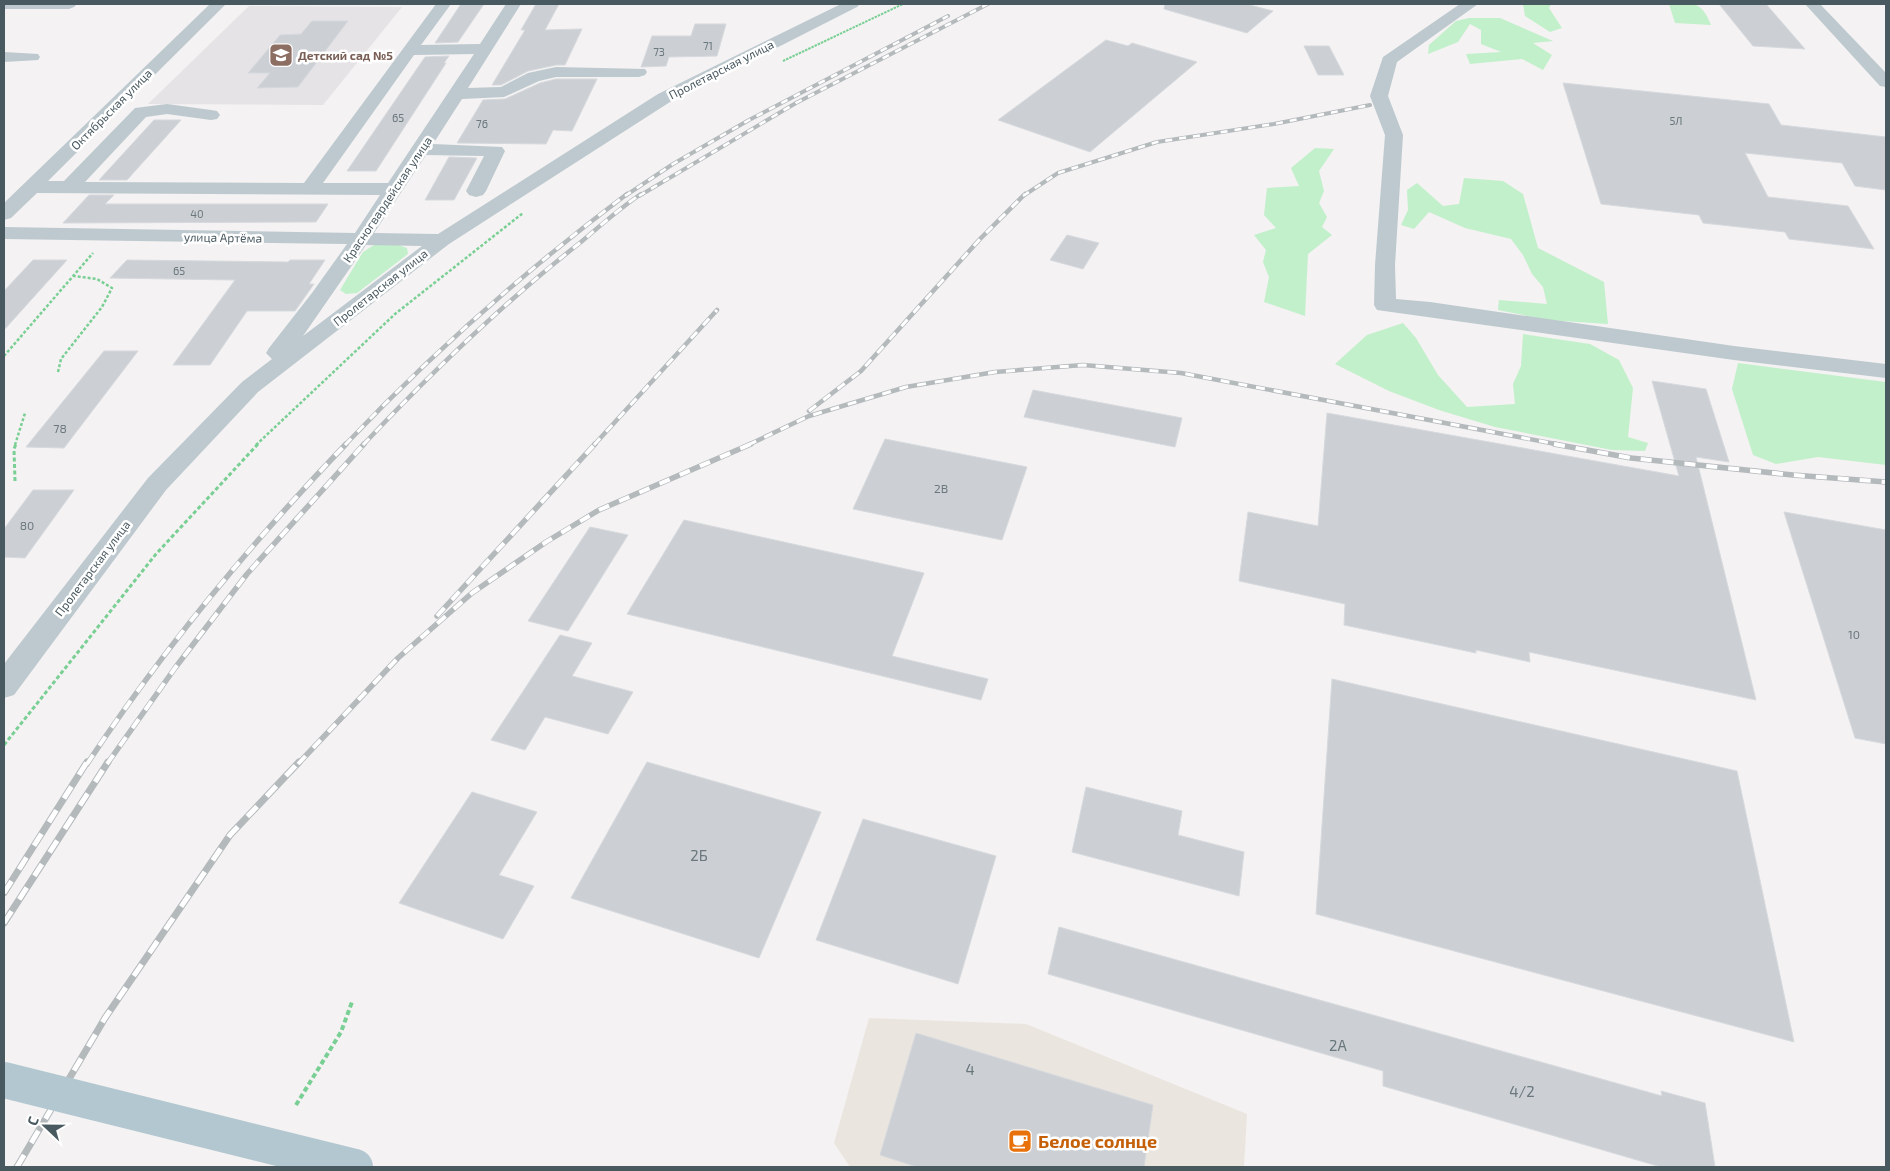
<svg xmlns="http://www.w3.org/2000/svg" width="1890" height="1171" viewBox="0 0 1890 1171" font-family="'Exo 2',sans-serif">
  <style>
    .commercial { fill: #ebe5df }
    .education { fill: #e5e3e5 }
    .green { fill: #c2f0cb }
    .building { fill: #ccd0d4; stroke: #d6d9dd }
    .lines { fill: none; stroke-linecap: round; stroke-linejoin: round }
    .path-far3 { stroke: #79cf94; stroke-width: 2; stroke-dasharray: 2.5 1; stroke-linecap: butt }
    .path-far2 { stroke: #79cf94; stroke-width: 2.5; stroke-dasharray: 3 2; stroke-linecap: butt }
    .path-far1 { stroke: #79cf94; stroke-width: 3; stroke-dasharray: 4 2.5; stroke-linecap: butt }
    .path { stroke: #79cf94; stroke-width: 4; stroke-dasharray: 5 3; stroke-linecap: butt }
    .minor { fill: #bdc9ce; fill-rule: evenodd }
    .rail-far3-casing { stroke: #b4b9bc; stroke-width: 4 }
    .rail-far2-casing { stroke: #b4b9bc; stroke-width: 4.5 }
    .rail-far1-casing { stroke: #b4b9bc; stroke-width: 5.5 }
    .rail-casing { stroke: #b4b9bc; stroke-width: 7 }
    .rail-far3 { stroke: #fff; stroke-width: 2.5; stroke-dasharray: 7; stroke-linecap: butt }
    .rail-far2 { stroke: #fff; stroke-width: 3; stroke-dasharray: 9; stroke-linecap: butt }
    .rail-far1 { stroke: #fff; stroke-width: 4; stroke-dasharray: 11; stroke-linecap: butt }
    .rail { stroke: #fff; stroke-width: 5; stroke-dasharray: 14; stroke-linecap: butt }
    .major-bridge { stroke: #b2c7d0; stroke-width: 36 }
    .labels { text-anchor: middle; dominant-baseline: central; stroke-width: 5; stroke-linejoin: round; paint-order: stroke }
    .far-number-label { font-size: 11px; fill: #6a777d }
    .far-education-label { font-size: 12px; font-weight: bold; fill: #785e54; stroke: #fff; text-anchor: start }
    .far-street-label { font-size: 12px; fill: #495960; stroke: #fff }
    .number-label { font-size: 12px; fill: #6a777d }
    .near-number-label { font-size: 15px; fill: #6a777d }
    .near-food-label { font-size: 18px; font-weight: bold; fill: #c56008; stroke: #fff; text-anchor: start }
  </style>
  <rect width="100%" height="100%" fill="#f4f2f2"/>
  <path class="commercial" d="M 869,1018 L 1026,1024 L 1247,1114 L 1244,1167 L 850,1167 L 834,1143 Z"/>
  <path class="education" d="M 249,6 L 402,7 L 323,105 L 148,104 Z"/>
  <path class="green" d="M 1523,4 L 1551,4 L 1549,8 L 1562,28 L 1550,32 L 1525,16 Z
    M 1669,4 C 1694,4 1701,0 1711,25 L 1675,23 Z
    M 1469,18 L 1500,18 L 1553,41 L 1533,43 L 1552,55 L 1543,70 L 1522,59 L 1470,64 L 1466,54 L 1501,52 L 1481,44 L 1481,30 L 1470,24 L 1458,42 L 1428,54 L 1429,45 L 1456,21 Z
    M 1315,148 L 1334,149 L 1319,171 L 1324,191 L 1319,203 L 1327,217 L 1322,227 L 1332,235 L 1308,254 L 1305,316 L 1264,302 L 1269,277 L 1263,262 L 1266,250 L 1254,235 L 1276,228 L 1264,215 L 1267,188 L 1299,186 L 1291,168 Z
    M 1464,178 L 1503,181 L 1523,194 L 1538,248 L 1604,282 L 1608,324 L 1548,320 L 1498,310 L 1499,300 L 1547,304 L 1543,287 L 1532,274 L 1523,255 L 1511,239 L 1465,228 L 1429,212 L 1414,229 L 1401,225 L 1408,210 L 1407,190 L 1417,183 L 1443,206 L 1459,204 Z
    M 374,245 L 398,245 L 407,248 L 408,254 L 357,293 L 346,294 L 340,290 L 363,252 Z
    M 1403,323 L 1416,338 L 1438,375 L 1467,407 L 1515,404 L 1513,384 L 1521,366 L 1523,334 L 1590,344 L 1619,360 L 1633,388 L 1628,437 L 1648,443 L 1645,451 L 1612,450 L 1495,427 L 1439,410 L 1389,391 L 1335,364 L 1367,335 Z
    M 1738,363 L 1886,382 L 1886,465 L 1818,457 L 1776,464 L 1753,455 L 1732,389 Z"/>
  <path class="building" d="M 461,4 L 484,4 L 458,42 L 435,43 Z
    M 536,4 L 559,4 L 545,30 L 582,29 L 565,65 L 556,65 L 528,71 L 501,85 L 492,85 L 525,30 L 521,30 Z
    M 1165,4 L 1246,4 L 1273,11 L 1247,33 L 1164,9 Z
    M 1719,4 L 1766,4 L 1805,49 L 1753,46 Z
    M 312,21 L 348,21 L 298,87 L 257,88 L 270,73 L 248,73 L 280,35 L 301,34 Z
    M 695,24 L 726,24 L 717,56 L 669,57 L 666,66 L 641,67 L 652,36 L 691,36 Z
    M 1106,40 L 1128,46 L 1132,43 L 1197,62 L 1090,152 L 998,120 Z
    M 1304,46 L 1329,46 L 1344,75 L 1318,75 Z
    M 449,56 L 444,63 L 446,63 L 376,171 L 347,171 L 425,57 Z
    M 556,79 L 597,79 L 572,131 L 553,130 L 546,144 L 457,143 L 483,100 L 505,99 L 540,83 Z
    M 1563,83 L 1769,104 L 1781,125 L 1886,137 L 1886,190 L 1855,186 L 1842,163 L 1745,153 L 1768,197 L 1848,206 L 1874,249 L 1789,239 L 1785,232 L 1703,223 L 1699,215 L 1601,204 Z
    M 154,120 L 181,120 L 127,180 L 99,180 Z
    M 449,157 L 477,158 L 454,200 L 425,200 Z
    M 89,195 L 114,195 L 105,204 L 328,204 L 316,222 L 63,223 Z
    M 1067,235 L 1099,243 L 1083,269 L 1050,260 Z
    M 33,260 L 67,260 L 4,330 L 4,291 Z
    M 127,260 L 288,262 L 290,260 L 325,260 L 309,284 L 314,284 L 295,311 L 247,311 L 210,365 L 173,365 L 235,280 L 110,278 Z
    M 104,351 L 138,351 L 64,448 L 26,447 Z
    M 1652,381 L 1706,389 L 1729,462 L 1696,457 L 1756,700 L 1529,652 L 1530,662 L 1476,650 L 1476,653 L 1344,625 L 1345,604 L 1239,581 L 1248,512 L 1318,526 L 1327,413 L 1679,476 Z
    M 1033,390 L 1182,418 L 1175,447 L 1024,417 Z
    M 885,439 L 1027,467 L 1002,540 L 853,509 Z
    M 33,490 L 74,490 L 25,558 L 4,557 L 4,529 Z
    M 1784,512 L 1886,530 L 1886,744 L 1855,738 Z
    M 684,520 L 924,573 L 892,656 L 988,679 L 981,700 L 627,614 Z
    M 590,527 L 628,535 L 568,631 L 528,621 Z
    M 560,635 L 592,643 L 572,676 L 633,692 L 608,734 L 545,717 L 525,750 L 491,740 Z
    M 1332,679 L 1737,771 L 1794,1042 L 1316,914 Z
    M 647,762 L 821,812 L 759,958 L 571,898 Z
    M 1086,787 L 1182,811 L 1178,835 L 1244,852 L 1239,896 L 1072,852 Z
    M 472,792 L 537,812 L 499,875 L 534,886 L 503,939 L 399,903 Z
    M 863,819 L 996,856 L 958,984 L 816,940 Z
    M 1059,927 L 1662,1096 L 1661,1091 L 1705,1103 L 1715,1167 L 1661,1167 L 1383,1086 L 1383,1071 L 1048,974 Z
    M 916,1033 L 1153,1105 L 1144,1167 L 917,1167 L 880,1155 Z"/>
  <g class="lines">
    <path class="path-far3" d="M 783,61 L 903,4"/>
    <path class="path-far2" d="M 4,356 L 93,253
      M 58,372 L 61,359 L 102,307 L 112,288 L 97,279 L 74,276
      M 15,445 L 25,413
      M 256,445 L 395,314 L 523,213"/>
    <path class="path-far1" d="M 15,481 L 14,449 L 16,444
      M 4,745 L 156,554 L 258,444"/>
    <path class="path" d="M 296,1105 L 341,1032 L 352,1002"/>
    <path class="minor" d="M 4,4 L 77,4 L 74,7 L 69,9 L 4,9 Z
      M 210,4 L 226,4 L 48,181 L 64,181 L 135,108 L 167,104 L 211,110 L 217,111 L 220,115 L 217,119 L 211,120 L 167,114 L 146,117 L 85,182 L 304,183 L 436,4 L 451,4 L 421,45 L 480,44 L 506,4 L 521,4 L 468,88 L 501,87 L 528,73 L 556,67 L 645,69 L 647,72 L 645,75 L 639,77 L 556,77 L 539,81 L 504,97 L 462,99 L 433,144 L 502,147 L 505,151 L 486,191 L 483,195 L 476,197 L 469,195 L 466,191 L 484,156 L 426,155 L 374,233 L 438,234 L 658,94 L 841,4 L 860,4 L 857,7 L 670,102 L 449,244 L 258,392 L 166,490 L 14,695 L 4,698 L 4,664 L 148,478 L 242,382 L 272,359 L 266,353 L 269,348 L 312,293 L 347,244 L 4,239 L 4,227 L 355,233 L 380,195 L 37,193 L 11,218 L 4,220 L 4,203 ZM 474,54 L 388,183 L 323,183 L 414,55 ZM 366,245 L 422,246 L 303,336 Z
      M 1460,4 L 1478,4 L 1397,62 L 1388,96 L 1403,135 L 1395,265 L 1396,299 L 1430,302 L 1734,346 L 1886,364 L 1886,378 L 1734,360 L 1377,310 L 1374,305 L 1375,265 L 1385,135 L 1370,96 L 1383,57 Z
      M 1805,4 L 1820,4 L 1886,73 L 1886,87 L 1880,86 Z
      M 4,52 L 38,54 L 40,57 L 38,60 L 4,62 Z"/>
    <g class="rail-far3-casing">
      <path id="rail-far3" d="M 625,196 L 673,164 L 749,120 L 948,16
        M 639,196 L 796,103 L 988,4
        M 1023,196 L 1058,173 L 1157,142 L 1274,124 L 1370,105"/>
    </g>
    <g class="rail-far2-casing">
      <path id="rail-far2" d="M 809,411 L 861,371 L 980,239 L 1025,194
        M 345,445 C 432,353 526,270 627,194
        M 363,445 C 431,373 503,303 581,242 C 600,226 620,208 641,194
        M 594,445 L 717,310
        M 748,445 L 809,416 L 906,387 L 995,372 L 1083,365 L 1181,373 L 1561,445"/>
    </g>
    <g class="rail-far1-casing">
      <path id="rail-far1" d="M 1554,444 L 1631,458 L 1793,475 L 1886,482
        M 437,616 L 595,444
        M 87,764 C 163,649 251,543 346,444
        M 107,764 L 175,668 L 247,574 L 364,444
        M 298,764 L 398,658 L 472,593 L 546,542 L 599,510 L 751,444"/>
    </g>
    <g class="rail-casing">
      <path id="rail" d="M 4,893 L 87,762
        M 4,923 L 108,762
        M 17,1167 L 105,1018 L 230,835 L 299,762"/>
    </g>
    <use href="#rail-far3" class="rail-far3"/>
    <use href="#rail-far2" class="rail-far2"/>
    <use href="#rail-far1" class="rail-far1"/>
    <use href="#rail" class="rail"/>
    <path class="major-bridge" d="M 4,1080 L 355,1167"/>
  </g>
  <defs>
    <g id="school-square" transform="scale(1.25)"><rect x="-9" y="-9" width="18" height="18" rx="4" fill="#8d6e63" stroke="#fff"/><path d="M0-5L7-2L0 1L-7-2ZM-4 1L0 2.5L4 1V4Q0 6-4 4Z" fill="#fff"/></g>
    <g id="cafe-square" transform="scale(1.25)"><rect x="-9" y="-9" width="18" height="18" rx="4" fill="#e8710a" stroke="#fff"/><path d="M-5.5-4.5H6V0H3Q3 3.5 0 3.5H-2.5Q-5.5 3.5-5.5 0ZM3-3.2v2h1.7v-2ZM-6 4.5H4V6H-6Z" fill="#fff"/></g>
  </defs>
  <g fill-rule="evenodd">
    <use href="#school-square" x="281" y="55"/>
    <use href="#cafe-square" x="1020" y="1141"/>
  </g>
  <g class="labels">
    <g class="far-number-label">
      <text x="708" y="45">71</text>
      <text x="659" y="51">73</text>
      <text x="398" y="117">65</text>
      <text x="1676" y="120">5Л</text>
      <text x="482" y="123">76</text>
      <text x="197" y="213">40</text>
      <text x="179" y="270">65</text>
    </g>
    <g class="far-education-label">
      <text x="298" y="55">Детский сад №5</text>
    </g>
    <g class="far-street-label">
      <text transform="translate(721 69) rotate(-27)">Пролетарская улица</text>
      <text transform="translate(111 109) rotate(-45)">Октябрьская улица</text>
      <text transform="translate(387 199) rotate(-56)">Красногвардейская улица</text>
      <text transform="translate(223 237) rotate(1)">улица Артёма</text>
      <text transform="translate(380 287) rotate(-38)">Пролетарская улица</text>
      <text transform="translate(92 568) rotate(-53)">Пролетарская улица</text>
    </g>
    <g class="number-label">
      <text x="60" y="428">78</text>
      <text x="941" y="488">2В</text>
      <text x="27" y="525">80</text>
      <text x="1854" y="634">10</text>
    </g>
    <g class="near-number-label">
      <text x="699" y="855">2Б</text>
      <text x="1338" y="1045">2А</text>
      <text x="970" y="1069">4</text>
      <text x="1522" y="1091">4/2</text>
    </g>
    <g class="near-food-label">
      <text x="1038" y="1141">Белое солнце</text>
    </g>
  </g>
  <rect width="1890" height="1171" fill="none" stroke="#495960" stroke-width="10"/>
  <g transform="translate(45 1126) rotate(292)" stroke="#ffffff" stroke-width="4" paint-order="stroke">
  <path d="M0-4L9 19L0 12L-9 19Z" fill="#495960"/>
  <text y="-8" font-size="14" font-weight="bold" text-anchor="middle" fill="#495960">С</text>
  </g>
</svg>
